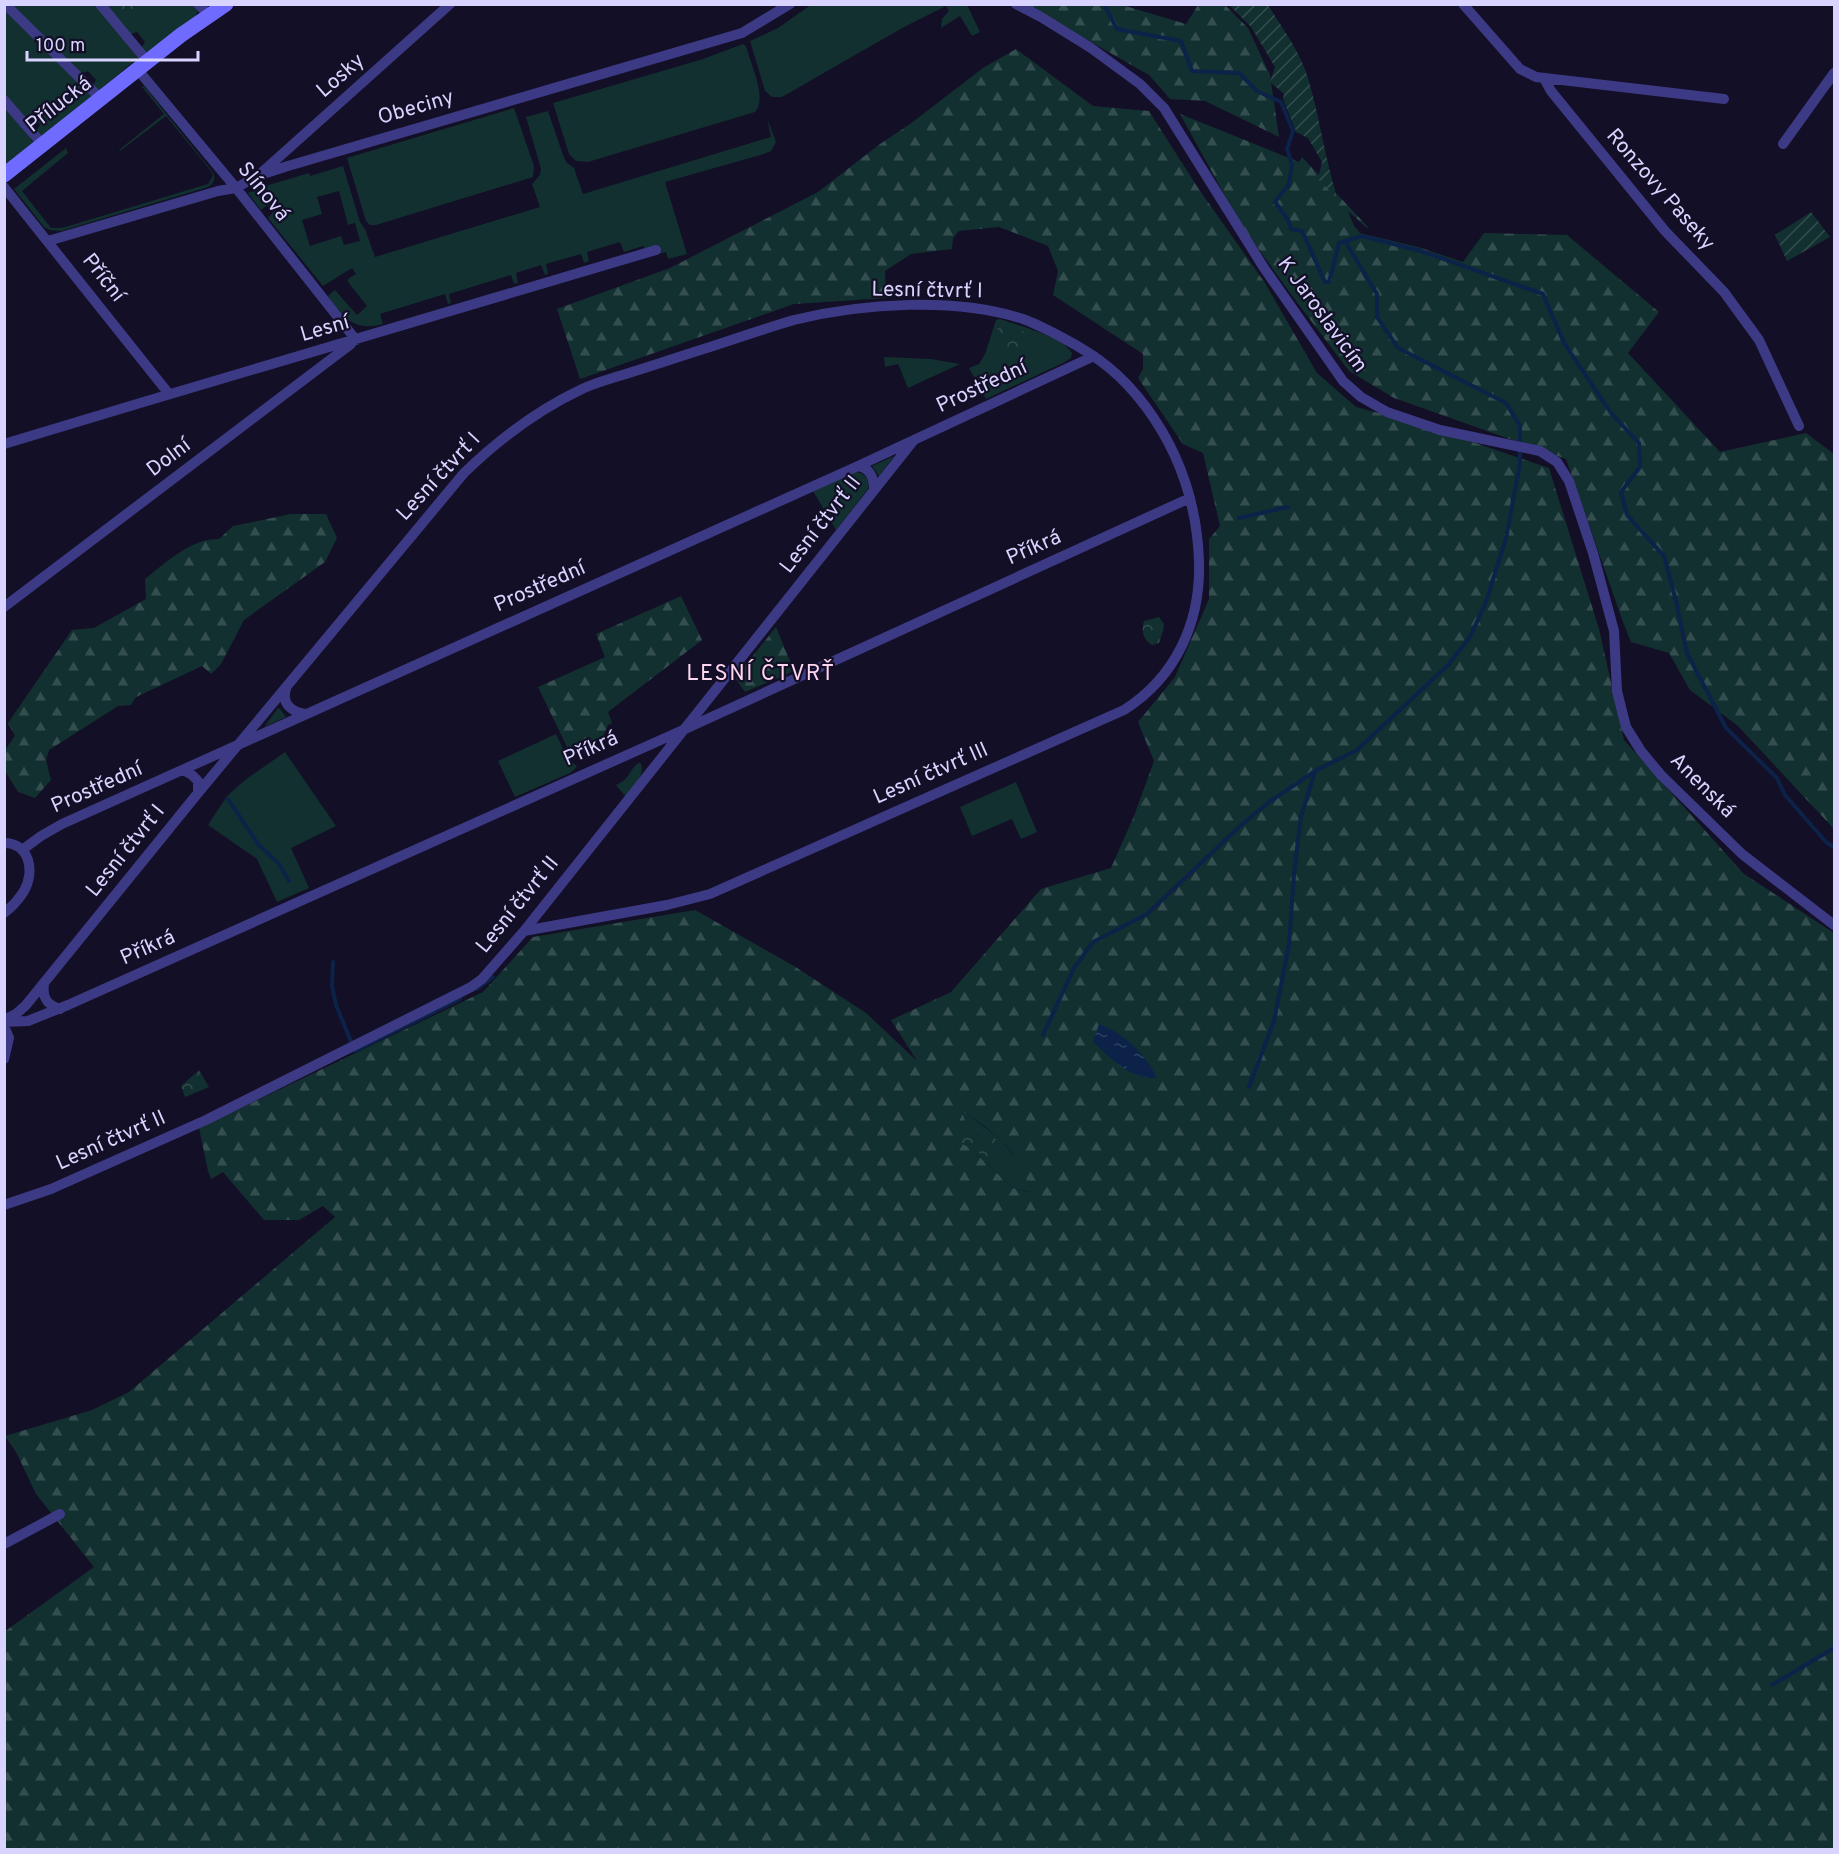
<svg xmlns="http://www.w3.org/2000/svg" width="1839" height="1854" viewBox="0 0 1839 1854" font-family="Overpass,sans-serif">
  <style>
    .grass { fill: #12302f; fill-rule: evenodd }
    .forest { fill: url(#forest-firs); fill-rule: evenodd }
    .park { fill: url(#park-crowns) }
    .garden { fill: url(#garden-furrows) }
    .water { fill: url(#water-ripples) }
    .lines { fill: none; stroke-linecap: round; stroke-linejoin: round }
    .stream { stroke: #0c2248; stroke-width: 4 }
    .street { stroke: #3d3a85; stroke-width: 10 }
    .secondary { stroke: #6f6bff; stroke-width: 15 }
    .labels { text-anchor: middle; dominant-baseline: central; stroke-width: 4.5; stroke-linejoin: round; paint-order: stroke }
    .street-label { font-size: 21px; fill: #d9d4ff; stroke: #130f26 }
    .neighbourhood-label { font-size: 22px; letter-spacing: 1.5px; fill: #ffd6f0; stroke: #130f26 }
  </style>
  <defs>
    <pattern id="forest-firs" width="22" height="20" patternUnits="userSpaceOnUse" patternTransform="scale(1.5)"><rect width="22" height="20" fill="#12302f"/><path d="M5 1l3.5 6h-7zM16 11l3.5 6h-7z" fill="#344d4e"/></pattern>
    <pattern id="park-crowns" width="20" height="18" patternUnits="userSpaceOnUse" patternTransform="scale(1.5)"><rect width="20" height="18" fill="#12302f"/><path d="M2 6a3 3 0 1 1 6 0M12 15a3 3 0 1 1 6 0" fill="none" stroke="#344d4e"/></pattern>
    <pattern id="garden-furrows" width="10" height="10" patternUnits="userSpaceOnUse" patternTransform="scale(1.5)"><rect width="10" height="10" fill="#12302f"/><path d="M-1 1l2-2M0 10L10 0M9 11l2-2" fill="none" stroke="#344d4e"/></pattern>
    <pattern id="water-ripples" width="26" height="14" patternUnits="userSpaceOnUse" patternTransform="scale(1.5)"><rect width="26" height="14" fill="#0c2248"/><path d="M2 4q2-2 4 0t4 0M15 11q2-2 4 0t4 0" fill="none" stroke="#2f4163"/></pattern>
  </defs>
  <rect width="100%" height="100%" fill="#130f26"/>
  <path class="grass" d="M 812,4 L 967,5 L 980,32 L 972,36 L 960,16 L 941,28 L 942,19 L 949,11 L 946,6 L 904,27 L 782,97 L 772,97 L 765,91 L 750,41 L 778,28 Z
    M 9,5 L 97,5 L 138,58 L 98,91 L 93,85 L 96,80 L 88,71 L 80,75 Z
    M 104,5 L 192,5 L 198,11 L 195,17 L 147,54 L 141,48 L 145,42 L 137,32 L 131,34 Z
    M 4,7 L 91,96 L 89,100 L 42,136 L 36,131 L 40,125 L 32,115 L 26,118 L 23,116 L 5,95 Z
    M 743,44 L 746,46 C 750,62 768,99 755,112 L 588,162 L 576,161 L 569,154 L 553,103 L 703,59 Z
    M 144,86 L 212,171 C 216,177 215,183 208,187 L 61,231 L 50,230 L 44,227 L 14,189 L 66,148 L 68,153 L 22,191 L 51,228 L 62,228 L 208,184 L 213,176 L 211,171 L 166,116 L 120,151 L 119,150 L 164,114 L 142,87 Z
    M 4,103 L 34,143 L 4,165 Z
    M 514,108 L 534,166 L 533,177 L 376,225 L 370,225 L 366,221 L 347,158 Z
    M 548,111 L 563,155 L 566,162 L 574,168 L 583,194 L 771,137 L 767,118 L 776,142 L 771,151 L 764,154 L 665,182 L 687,254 L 668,259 L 666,252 L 652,256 L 643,246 L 624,252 L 620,242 L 587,252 L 589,261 L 584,263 L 581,254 L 546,264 L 548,274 L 545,275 L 541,265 L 516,273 L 518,283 L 514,284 L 511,275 L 449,294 L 451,303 L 448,304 L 445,294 L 380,314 L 383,324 C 353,332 344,317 328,296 L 335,290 L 357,315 L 367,306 L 348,282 L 348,279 L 356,274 L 352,268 L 323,286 L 268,218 L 273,212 L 267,205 L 261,210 L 248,193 L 262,187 L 309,173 L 310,176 L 343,166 L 360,222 L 365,229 L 375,257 L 540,207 L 532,184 L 540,175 L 541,169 L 526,117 ZM 339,191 L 348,225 L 355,223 L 360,241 L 344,245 L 341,236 L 310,246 L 302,220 L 322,214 L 317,197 Z
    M 1000,319 C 1019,326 1061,336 1072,353 L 1071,358 L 1065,362 L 986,399 L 969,368 L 979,364 L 985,354 L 996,320 Z
    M 884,357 L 931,359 L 960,364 L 908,388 L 898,364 L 885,367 Z
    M 894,456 L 879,476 L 872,466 Z
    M 856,472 C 865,473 870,480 868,489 L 836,530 L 813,491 Z
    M 278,708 L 280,709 L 286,717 L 264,727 Z
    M 556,734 L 566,755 L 577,767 L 570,773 L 515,797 L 498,761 Z
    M 285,752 L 336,826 L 291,848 L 309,888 L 277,902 L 257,859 L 208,825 L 227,796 L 245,780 Z
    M 640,762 C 647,775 633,786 625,796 L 616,785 C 631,779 629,768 640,762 Z
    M 1016,782 L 1037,832 L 1021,839 L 1012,819 L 972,836 L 960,807 Z
    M 962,1110 L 1000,1139 L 1024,1167 L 1030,1192 L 1013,1188 L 976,1154 Z"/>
  <path class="forest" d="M 1026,5 L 1122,5 L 1186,24 L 1198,5 L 1225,5 L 1248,28 L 1270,75 L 1279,137 L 1205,101 L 1170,99 L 1149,75 Z
    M 1016,49 L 1093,106 L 1149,111 L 1198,188 L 1265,283 L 1317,373 L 1356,407 L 1420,424 L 1549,468 L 1599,629 L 1624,740 L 1744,874 L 1834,933 L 1834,1849 L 5,1849 L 4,1632 L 94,1567 L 36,1494 L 16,1452 L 5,1436 L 92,1410 L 129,1392 L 335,1217 L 323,1206 L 299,1220 L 264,1220 L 223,1172 L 211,1179 L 208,1171 L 199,1128 L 483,992 L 533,937 L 695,910 L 794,966 L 866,1013 L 917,1061 L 891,1020 L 951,992 L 1041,889 L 1111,868 L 1134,816 L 1154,761 L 1138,722 L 1175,677 L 1209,599 L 1209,539 L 1220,526 L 1203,453 L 1183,444 L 1138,378 L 1143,369 L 1143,354 L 1053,295 L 1058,271 L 1048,246 L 999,227 L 959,231 L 953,238 L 952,249 L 911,254 L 885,271 L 886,298 L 794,304 L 580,379 L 557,309 L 670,268 L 818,192 L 880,144 L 910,124 L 983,68 ZM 962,1111 C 992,1130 1025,1155 1029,1192 L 1013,1188 L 976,1154 Z
    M 1180,114 L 1299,162 L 1302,157 L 1368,227 L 1367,228 L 1348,211 L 1354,226 L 1360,233 L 1418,247 L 1463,262 L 1484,233 L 1567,235 L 1659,312 L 1628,353 L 1720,452 L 1806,433 L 1834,454 L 1834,829 L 1738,726 L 1690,690 L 1669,653 L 1631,642 L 1623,622 L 1566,459 L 1394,398 L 1349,371 L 1290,293 L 1240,223 Z
    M 291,514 L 326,514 L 337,538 L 325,562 L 244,620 L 221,664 L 211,674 L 202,666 L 136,697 L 131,705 L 118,706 L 49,750 L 46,760 L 51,780 L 35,798 L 18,792 L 5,771 L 5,750 L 15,736 L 8,723 L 72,630 L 94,628 L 146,599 L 145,579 C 165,563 192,538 219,539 L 233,526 Z
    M 681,596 L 702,640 L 608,712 L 612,723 L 608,725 L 603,737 L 574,756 L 568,749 L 538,687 L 605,657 L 596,634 Z
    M 776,627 L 794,671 L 745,692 L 735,678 Z"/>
  <path class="park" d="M 115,5 L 137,5 L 144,13 L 131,23 Z
    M 1007,325 L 1024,332 L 1029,341 C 1022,353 1006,353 994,351 C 989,343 993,336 997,329 Z
    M 1159,617 L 1164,624 L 1163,631 L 1159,643 L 1152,645 C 1143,640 1141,630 1144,621 Z
    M 199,1070 L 209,1087 L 185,1097 L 181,1086 Z
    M 963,1121 L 996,1139 L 987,1157 L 953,1139 Z"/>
  <path class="garden" d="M 1229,5 L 1268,5 C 1283,30 1299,49 1308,78 C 1320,118 1325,160 1338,200 L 1318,179 L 1322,162 L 1308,138 L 1296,132 L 1283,99 L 1284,94 L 1270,82 L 1275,67 L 1251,27 Z
    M 1811,212 L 1830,237 L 1787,261 L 1775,235 Z"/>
  <path class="water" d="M 1099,1024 C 1125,1034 1145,1053 1157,1078 C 1132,1080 1111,1059 1093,1042 Z"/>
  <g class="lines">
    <path class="stream" d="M 1104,4 L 1117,29 L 1181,41 L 1192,71 L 1239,73 L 1257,91 L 1281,102 L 1293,131 L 1287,149 L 1292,164 L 1289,184 L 1275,202 L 1288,220 L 1291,229 L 1302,231 L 1325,282 L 1329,282 L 1339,243 L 1362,236 L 1421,251 L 1543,294 L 1564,343 L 1611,413 L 1639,443 L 1640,467 L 1621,492 L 1627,515 L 1664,556 L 1676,601 L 1687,653 L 1726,728 L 1777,778 L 1785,795 L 1826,842 L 1834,847
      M 1345,241 L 1377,294 L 1377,317 L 1398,348 L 1506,403 L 1520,426 L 1520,444
      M 1239,518 L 1288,507
      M 228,799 L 258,844 L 279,864 L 289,881
      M 333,962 L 332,986 L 336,1005 L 355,1051 L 460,999
      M 477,989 L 493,977
      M 1043,1035 L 1074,968 L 1093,942 L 1147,914 L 1239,827 L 1268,803 L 1315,771 L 1357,750 L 1448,665 L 1470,637 L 1486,602 L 1506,538 L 1520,464 L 1520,449
      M 1249,1087 L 1274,1021 L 1289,944 L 1294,874 L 1301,816 L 1315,772
      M 1772,1685 L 1834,1648"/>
    <path class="street" d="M 5,4 L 101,99
      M 100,4 L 148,62
      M 198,4 L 209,15
      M 1016,4 L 1041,17 L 1091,48 L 1140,84 L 1164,108 L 1264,268 L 1343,381 L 1361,397 L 1387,412 L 1440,430 L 1540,451 L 1557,462 L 1569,481 L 1593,553 L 1614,631 L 1617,691 L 1626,727 L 1641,751 L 1661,775 L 1742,854 L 1834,925
      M 1463,4 L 1520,69 L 1536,77 L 1724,99
      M 138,70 L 236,188 L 356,340
      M 1545,80 L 1551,91 L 1665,231 L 1724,292 L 1759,340 L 1799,426
      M 4,100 L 43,145
      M 1783,144 L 1834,73
      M 260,174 L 450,4
      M 4,187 L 169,394
      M 48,241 L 218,191 L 236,188 L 257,176 L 288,166 L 742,33 L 790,4
      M 4,444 C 221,378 439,315 656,250
      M 858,466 C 870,468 874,478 874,489
      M 4,607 L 351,344
      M 286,689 C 281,704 292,712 306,714
      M 183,770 L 192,775 L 198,781 L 198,793
      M 4,843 C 30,843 35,872 24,891 C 19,899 12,907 4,913
      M 22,850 L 41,836 L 62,824 L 858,466 L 1094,356
      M 44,984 C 42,998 47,1005 60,1009
      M 4,1020 L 16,1014 L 26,1005 L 198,793 L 464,473 C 499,439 536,411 580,390 C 596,382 614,378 632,372 C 658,364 684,355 710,347 C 738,338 766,328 794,320 C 863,303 955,297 1023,319 C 1037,324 1050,331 1063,338 C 1099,357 1122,375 1146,407 C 1180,453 1197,505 1199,561 C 1201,622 1176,677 1124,710 L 710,894 L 667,905 L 524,931
      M 4,1022 L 28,1021 L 68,1005 L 683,730 L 1190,498
      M 4,1026 L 9,1038 L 4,1059
      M 4,1205 L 51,1189 L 206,1120 L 471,987 L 482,979 L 524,931 L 914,440
      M 4,1544 L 60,1514"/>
    <path class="secondary" d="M 4,175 L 181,35 L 226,4"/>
  </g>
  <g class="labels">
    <g class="street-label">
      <text transform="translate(341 76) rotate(-41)">Losky</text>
      <text transform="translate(59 105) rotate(-38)">Přílucká</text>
      <text transform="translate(416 108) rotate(-16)">Obeciny</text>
      <text transform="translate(1660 190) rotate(49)">Ronzovy Paseky</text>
      <text transform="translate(263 192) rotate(51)">Slínová</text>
      <text transform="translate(103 278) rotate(52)">Příční</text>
      <text transform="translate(927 291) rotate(1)">Lesní čtvrť I</text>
      <text transform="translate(1322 315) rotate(54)">K Jaroslavicím</text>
      <text transform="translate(325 329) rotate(-16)">Lesní</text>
      <text transform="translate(982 387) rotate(-25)">Prostřední</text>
      <text transform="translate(169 458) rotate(-37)">Dolní</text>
      <text transform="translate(439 477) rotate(-47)">Lesní čtvrť I</text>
      <text transform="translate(821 525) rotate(-52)">Lesní čtvrť II</text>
      <text transform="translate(1034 548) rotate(-24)">Příkrá</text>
      <text transform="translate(540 587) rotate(-24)">Prostřední</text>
      <text transform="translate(591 749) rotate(-24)">Příkrá</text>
      <text transform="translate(931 774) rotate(-24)">Lesní čtvrť III</text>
      <text transform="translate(1702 786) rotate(45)">Anenská</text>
      <text transform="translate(97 788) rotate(-24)">Prostřední</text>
      <text transform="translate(126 851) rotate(-51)">Lesní čtvrť I</text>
      <text transform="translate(518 905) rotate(-51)">Lesní čtvrť II</text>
      <text transform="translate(148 948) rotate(-24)">Příkrá</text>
      <text transform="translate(111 1141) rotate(-24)">Lesní čtvrť II</text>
    </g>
    <g class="neighbourhood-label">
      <text x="761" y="674">LESNÍ ČTVRŤ</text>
    </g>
  </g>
  <rect width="1839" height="1854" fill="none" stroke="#d9d4ff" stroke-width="12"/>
  <path d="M27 51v9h171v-9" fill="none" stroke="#d9d4ff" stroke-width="3"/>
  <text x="36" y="51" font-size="18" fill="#d9d4ff" stroke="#130f26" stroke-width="4.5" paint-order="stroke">100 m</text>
</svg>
